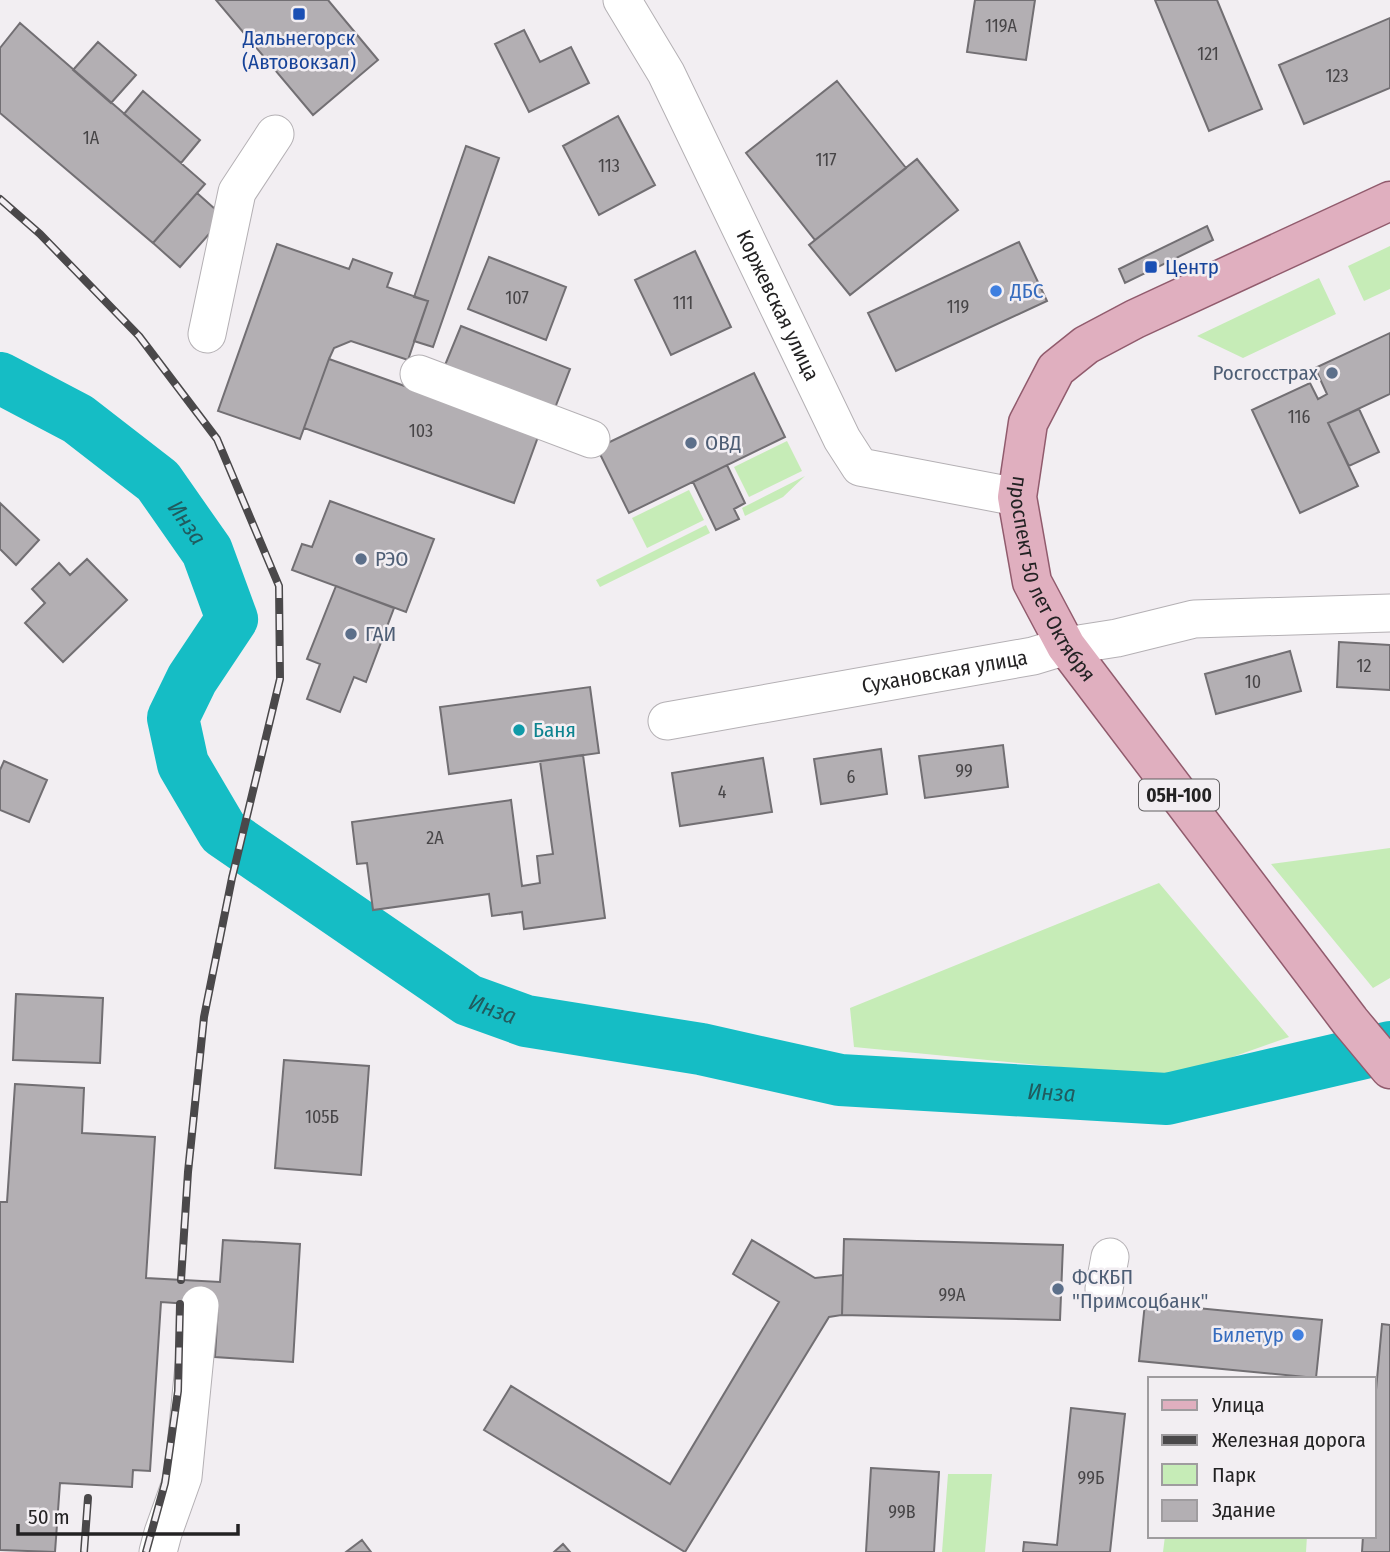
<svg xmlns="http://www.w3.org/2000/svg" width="1390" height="1552" viewBox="0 0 1390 1552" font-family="'Fira Sans Condensed',sans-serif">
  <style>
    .green { fill: #c6ecb7 }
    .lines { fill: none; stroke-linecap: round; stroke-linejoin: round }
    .river { stroke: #15bdc5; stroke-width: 52 }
    .building { fill: #b3afb3; stroke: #726f73; stroke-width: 2 }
    .minor-casing { stroke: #b4b0b4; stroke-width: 39 }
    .major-casing { stroke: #915b6d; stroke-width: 41 }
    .minor { stroke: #fff; stroke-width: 37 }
    .major { stroke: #e0afbf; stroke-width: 38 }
    .rail-casing { stroke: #4a484a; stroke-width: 8 }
    .rail { stroke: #f2eef2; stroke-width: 5; stroke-dasharray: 16; stroke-linecap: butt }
    .transit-dot { fill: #1a4fb4; stroke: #f2eef2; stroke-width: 2.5 }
    .shop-dot { fill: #3f7fe0; stroke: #f2eef2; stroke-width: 2.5 }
    .service-dot { fill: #5c6f8a; stroke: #f2eef2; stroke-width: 2.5 }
    .culture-dot { fill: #0f9aa8; stroke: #f2eef2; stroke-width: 2.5 }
    .labels { text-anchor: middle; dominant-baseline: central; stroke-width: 5; stroke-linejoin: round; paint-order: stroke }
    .number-label { font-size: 18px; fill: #474547 }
    .shield { fill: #f2eef2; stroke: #615f61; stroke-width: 2 }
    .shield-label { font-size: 19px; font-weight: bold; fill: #232223 }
    .transit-label { font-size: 21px; fill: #164399; stroke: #f2eef2 }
    .shop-label { font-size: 21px; fill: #366cbe; stroke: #f2eef2; text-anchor: start }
    .street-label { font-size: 21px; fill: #232223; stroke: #f2eef2 }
    .service-label { font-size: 21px; fill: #4e5e75; stroke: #f2eef2; text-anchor: start }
    .culture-label { font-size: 21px; fill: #0d838f; stroke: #f2eef2; text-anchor: start }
    .water-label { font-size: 23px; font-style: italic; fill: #205b5e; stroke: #f2eef2 }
  </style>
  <rect width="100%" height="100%" fill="#f2eef2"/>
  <path class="green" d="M 1390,246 L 1390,289 L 1364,301 L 1348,266 Z
    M 1319,278 L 1336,314 L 1243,358 L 1197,336 Z
    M 787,441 L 802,471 L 749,497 L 734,467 Z
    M 805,476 L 783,497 L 745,516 L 742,508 Z
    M 689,490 L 704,520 L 647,548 L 632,518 Z
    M 706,525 L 710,533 L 600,587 L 596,580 Z
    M 1390,848 L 1390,978 L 1373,988 L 1271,864 Z
    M 1159,883 L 1289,1037 L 1173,1078 L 854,1047 L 850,1008 Z
    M 948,1474 L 992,1474 L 985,1552 L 942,1552 Z
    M 1165,1536 L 1307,1536 L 1306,1552 L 1163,1552 Z"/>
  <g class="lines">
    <path class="river" id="s1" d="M 0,378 L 78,419 L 158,481 L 207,551 L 232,619 L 192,679 L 173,718 L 183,764 L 223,832 L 468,1000 L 526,1021 L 701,1049 L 840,1080 L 1167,1099 L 1390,1047"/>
  </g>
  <path class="building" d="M 216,0 L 328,0 L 378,60 L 313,115 Z
    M 975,0 L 1035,0 L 1026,60 L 967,52 Z
    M 1155,0 L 1217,0 L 1262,109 L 1209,131 Z
    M 1390,18 L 1390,88 L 1304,124 L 1279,65 Z
    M 20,23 L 205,184 L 153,243 L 0,113 L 0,48 Z
    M 524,30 L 540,62 L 571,47 L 589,83 L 529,112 L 495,44 Z
    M 98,42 L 136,75 L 111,103 L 73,70 Z
    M 837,81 L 906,168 L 815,240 L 746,153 Z
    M 143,91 L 200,140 L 181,163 L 124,114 Z
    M 618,116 L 655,185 L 599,215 L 563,146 Z
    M 466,146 L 499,158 L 433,347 L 414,341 L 428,301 L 414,297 Z
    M 917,159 L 958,210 L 850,295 L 809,245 Z
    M 197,193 L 224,217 L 180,267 L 153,243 Z
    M 1207,226 L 1213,240 L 1125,283 L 1119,269 Z
    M 1019,242 L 1047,301 L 896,371 L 868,313 Z
    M 277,244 L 349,269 L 353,259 L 392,273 L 387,287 L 428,301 L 408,360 L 351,341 L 334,348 L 329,359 L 300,439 L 218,411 Z
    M 695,251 L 731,327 L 671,355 L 635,280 Z
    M 489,257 L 566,287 L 546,340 L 468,309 Z
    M 461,326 L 570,369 L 553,413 L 443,370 Z
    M 1390,333 L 1390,394 L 1328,423 L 1358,486 L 1300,513 L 1252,410 L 1310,383 L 1318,399 L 1327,394 L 1315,368 Z
    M 329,359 L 539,434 L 514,503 L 304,428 Z
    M 754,373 L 785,437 L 629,513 L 597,448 Z
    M 1359,409 L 1379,452 L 1349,466 L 1328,423 Z
    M 727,465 L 745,503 L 734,509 L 739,519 L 716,530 L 693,482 Z
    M 330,501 L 434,539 L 406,612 L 292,570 L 302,544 L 312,547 Z
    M 0,503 L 39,540 L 16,565 L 0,549 Z
    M 87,559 L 127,600 L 63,662 L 25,623 L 45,603 L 32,589 L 59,563 L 70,575 Z
    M 336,586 L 394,608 L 366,682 L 354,677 L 340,712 L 307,699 L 320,664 L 307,659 Z
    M 1339,642 L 1390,645 L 1390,690 L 1337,687 Z
    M 1290,651 L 1301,691 L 1216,714 L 1205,674 Z
    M 590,687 L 599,753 L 449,774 L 440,707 Z
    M 1003,745 L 1008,787 L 925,798 L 919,756 Z
    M 881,749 L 887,794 L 821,804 L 814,759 Z
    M 583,755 L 605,918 L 524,929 L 522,912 L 492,916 L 489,894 L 373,910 L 367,863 L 357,864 L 352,822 L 511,800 L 522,886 L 540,883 L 537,856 L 553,854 L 540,761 Z
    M 763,758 L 772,812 L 680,826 L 672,773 Z
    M 4,761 L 47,780 L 29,822 L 0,810 L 0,770 Z
    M 16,994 L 103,998 L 100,1063 L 13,1060 Z
    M 284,1060 L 369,1066 L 361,1175 L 275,1168 Z
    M 15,1084 L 84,1088 L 82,1133 L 155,1137 L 146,1278 L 220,1282 L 223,1240 L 300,1244 L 293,1362 L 215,1357 L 218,1306 L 161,1302 L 150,1471 L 133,1470 L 132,1487 L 60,1483 L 55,1552 L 0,1550 L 0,1202 L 7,1202 Z
    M 844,1239 L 1063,1245 L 1060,1320 L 842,1315 Z
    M 752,1240 L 815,1278 L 843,1275 L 842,1315 L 829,1317 L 685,1552 L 484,1430 L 511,1386 L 670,1484 L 779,1302 L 733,1274 Z
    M 1145,1303 L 1322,1320 L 1316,1378 L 1139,1361 Z
    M 1382,1324 L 1390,1325 L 1390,1552 L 1362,1552 L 1363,1536 L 1374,1536 L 1374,1412 Z
    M 1071,1408 L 1125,1414 L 1110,1552 L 1023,1552 L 1024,1542 L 1057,1545 Z
    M 871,1468 L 939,1472 L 934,1552 L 866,1552 Z
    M 362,1540 L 371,1552 L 346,1552 Z
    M 563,1544 L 570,1552 L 554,1552 Z"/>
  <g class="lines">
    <g class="minor-casing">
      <g id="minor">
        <path id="s2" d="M 622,0 L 666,73 L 842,439 L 860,467 L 1017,497"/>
        <path d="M 207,334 L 237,192 L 275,134"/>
        <path d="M 419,374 L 591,439"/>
        <path id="s3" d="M 667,721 L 1033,656 L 1066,646 L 1117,638 L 1194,619 L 1390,613"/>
        <path d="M 1104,1289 L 1110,1257"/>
        <path d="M 158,1552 L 163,1533 L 183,1477 L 200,1305"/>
      </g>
    </g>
    <g class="major-casing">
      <g id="major">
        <path id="s4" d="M 1390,201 L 1135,319 L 1086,345 L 1056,369 L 1028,423 L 1017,497 L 1032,582 L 1066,646 L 1350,1021 L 1390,1069"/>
      </g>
    </g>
    <use href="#minor" class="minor"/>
    <use href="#major" class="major"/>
    <g class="rail-casing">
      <path id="rail" d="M 0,199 L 40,234 L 139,336 L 217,439 L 279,586 L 280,679 L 232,878 L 204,1017 L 188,1172 L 181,1280
        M 84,1552 L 88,1498
        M 146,1552 L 165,1483 L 178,1391 L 180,1304"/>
    </g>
    <use href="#rail" class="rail"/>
  </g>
  <g class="transit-dot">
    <rect x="292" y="7" width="14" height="14" rx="3.5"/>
    <rect x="1144" y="260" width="14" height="14" rx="3.5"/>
  </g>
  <g class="shop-dot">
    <circle cx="996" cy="291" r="7"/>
    <circle cx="1298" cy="1335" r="7"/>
  </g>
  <g class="service-dot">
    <circle cx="1332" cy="373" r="7"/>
    <circle cx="691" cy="443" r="7"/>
    <circle cx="361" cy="559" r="7"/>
    <circle cx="351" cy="634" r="7"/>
    <circle cx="1058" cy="1289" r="7"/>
  </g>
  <circle class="culture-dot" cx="519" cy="730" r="7"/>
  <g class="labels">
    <g class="number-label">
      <text x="1001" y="26">119А</text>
      <text x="1208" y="54">121</text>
      <text x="1337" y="76">123</text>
      <text x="91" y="138">1А</text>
      <text x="826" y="160">117</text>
      <text x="609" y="166">113</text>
      <text x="517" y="298">107</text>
      <text x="683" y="303">111</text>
      <text x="958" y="307">119</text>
      <text x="1299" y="417">116</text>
      <text x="421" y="431">103</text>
      <text x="1364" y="666">12</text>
      <text x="1253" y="682">10</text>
      <text x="964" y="771">99</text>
      <text x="851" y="777">6</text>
      <text x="722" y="792">4</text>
      <text x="435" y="838">2А</text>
      <text x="322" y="1117">105Б</text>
      <text x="952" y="1295">99А</text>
      <text x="1091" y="1478">99Б</text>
      <text x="902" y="1512">99В</text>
    </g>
    <rect class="shield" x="1139" y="779.5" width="80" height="31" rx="5"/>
    <g class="shield-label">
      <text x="1179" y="795">05Н-100</text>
    </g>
    <g class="transit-label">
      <text x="299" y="38">Дальнегорск<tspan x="299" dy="24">(Автовокзал)</tspan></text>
      <text x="1165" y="267" text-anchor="start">Центр</text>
    </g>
    <g class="shop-label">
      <text x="1010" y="291">ДБС</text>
      <text x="1284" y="1335" text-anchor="end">Билетур</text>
    </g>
    <g class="street-label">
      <text stroke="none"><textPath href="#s2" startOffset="343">Коржевская улица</textPath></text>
      <text stroke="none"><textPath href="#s4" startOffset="600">проспект 50 лет Октября</textPath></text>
      <text stroke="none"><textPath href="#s3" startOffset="282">Сухановская улица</textPath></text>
    </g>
    <g class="service-label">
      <text x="1318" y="373" text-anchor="end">Росгосстрах</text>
      <text x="705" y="443">ОВД</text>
      <text x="375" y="559">РЭО</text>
      <text x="365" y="634">ГАИ</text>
      <text x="1072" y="1277">ФСКБП<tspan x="1072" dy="24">"Примсоцбанк"</tspan></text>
    </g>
    <g class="culture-label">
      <text x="533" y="730">Баня</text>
    </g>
    <g class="water-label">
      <text stroke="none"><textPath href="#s1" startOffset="240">Инза</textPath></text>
      <text stroke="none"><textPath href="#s1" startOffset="912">Инза</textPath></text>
      <text stroke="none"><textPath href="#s1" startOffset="1479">Инза</textPath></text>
    </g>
  </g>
  <rect x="1148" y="1377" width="228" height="161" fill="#f2eef2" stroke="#9f9c9f" stroke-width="2"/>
  <rect x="1162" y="1400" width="35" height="10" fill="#e0afbf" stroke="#9f9c9f" stroke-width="2"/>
  <text x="1212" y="1412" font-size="21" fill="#232223">Улица</text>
  <rect x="1162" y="1435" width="35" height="10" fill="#4a484a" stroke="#9f9c9f" stroke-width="2"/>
  <text x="1212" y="1447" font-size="21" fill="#232223">Железная дорога</text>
  <rect x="1162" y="1464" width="35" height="21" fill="#c6ecb7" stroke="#9f9c9f" stroke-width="2"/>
  <text x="1212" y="1482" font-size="21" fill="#232223">Парк</text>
  <rect x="1162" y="1500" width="35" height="21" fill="#b3afb3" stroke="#9f9c9f" stroke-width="2"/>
  <text x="1212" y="1517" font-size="21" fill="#232223">Здание</text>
  <path d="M18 1524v10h220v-10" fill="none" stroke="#232223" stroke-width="3.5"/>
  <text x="28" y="1524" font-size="21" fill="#232223" stroke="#f2eef2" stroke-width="5" paint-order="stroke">50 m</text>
</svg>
